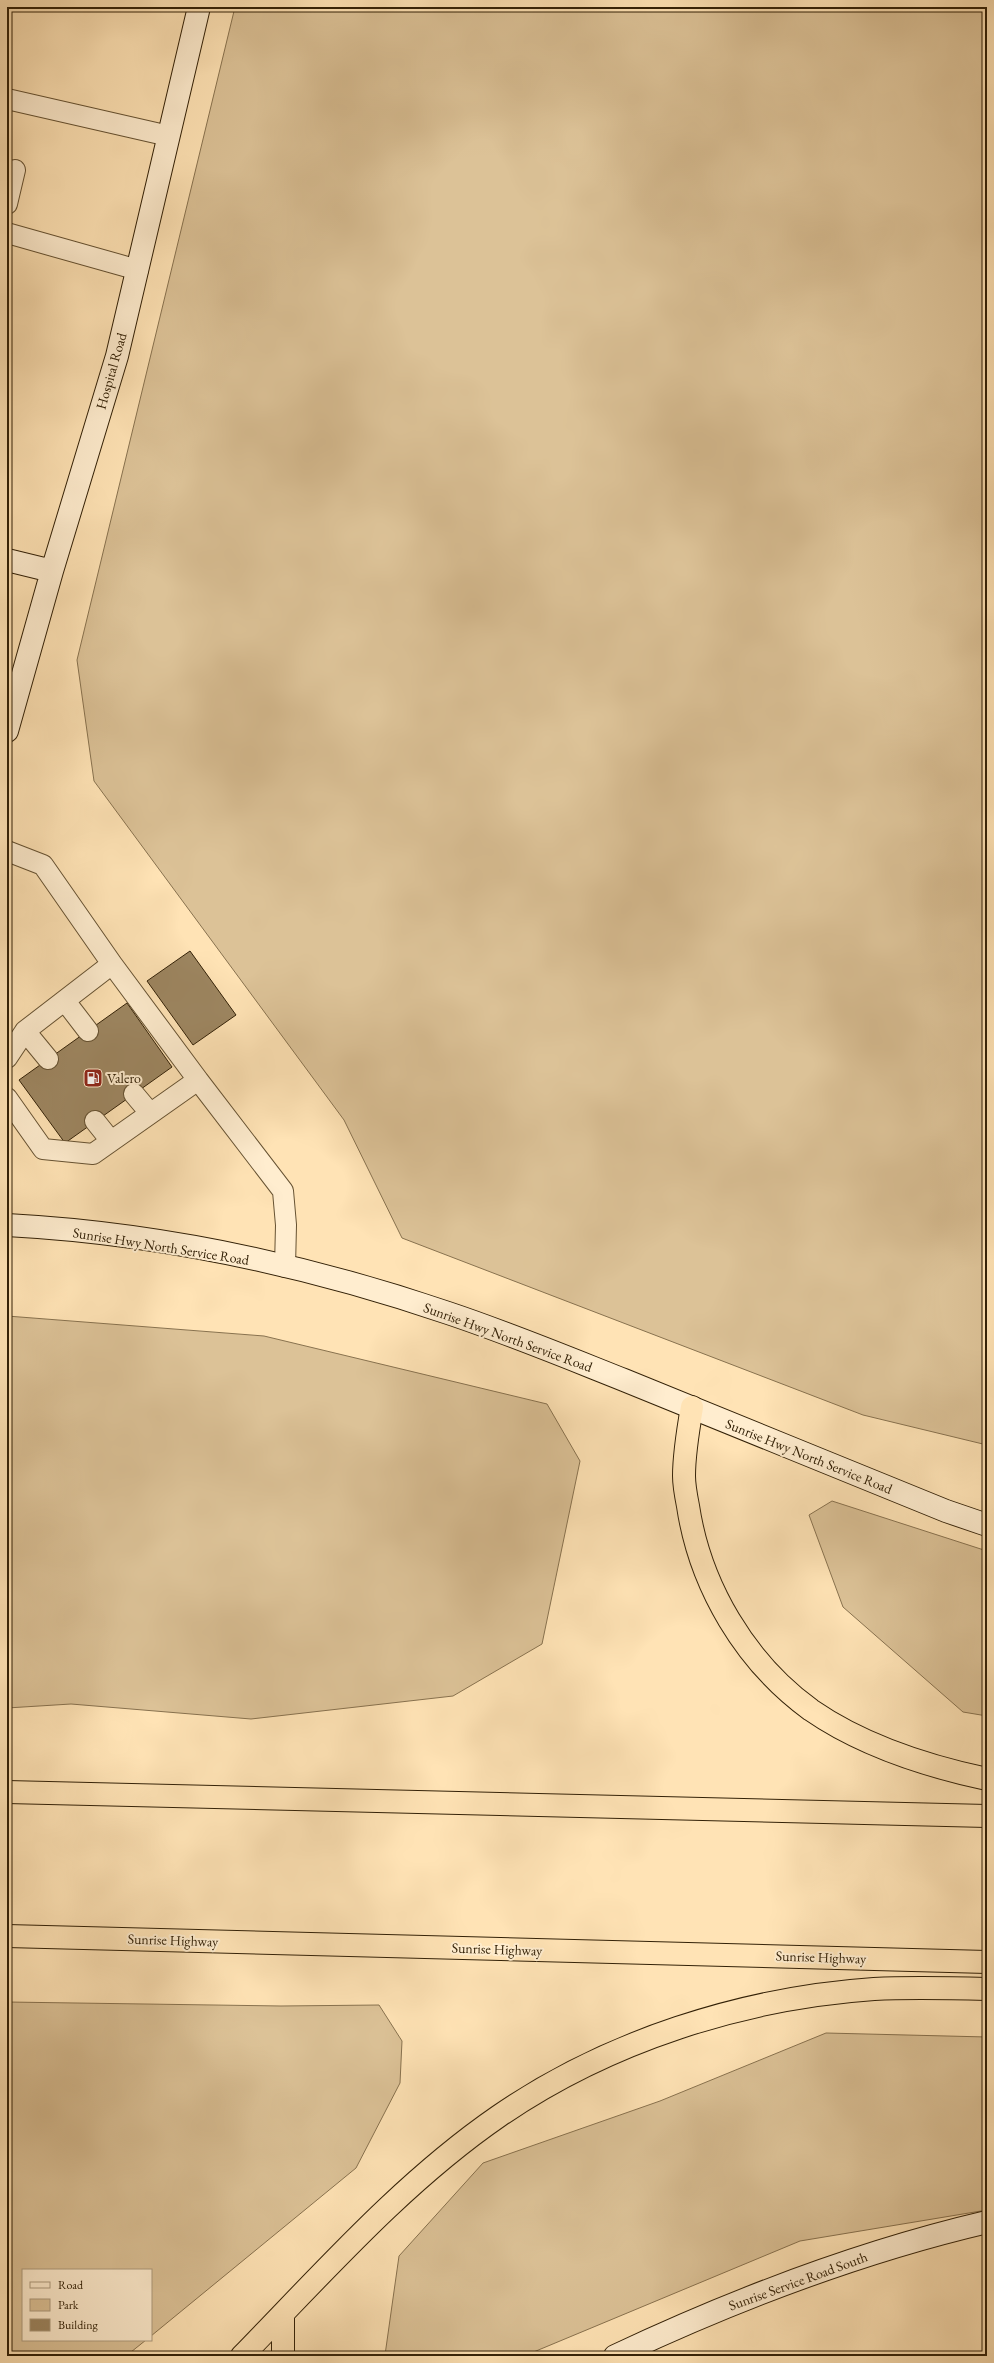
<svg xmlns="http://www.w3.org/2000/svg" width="994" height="2363" viewBox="0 0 994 2363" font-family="'EB Garamond',serif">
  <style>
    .green { fill: #dcc297; stroke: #88724f }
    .building { fill: #9d8661; stroke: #332107 }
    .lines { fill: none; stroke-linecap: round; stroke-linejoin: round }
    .lane-casing { stroke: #665232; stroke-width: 22 }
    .secondary-casing { stroke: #332107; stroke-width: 24 }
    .highway-casing { stroke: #332107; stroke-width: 24 }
    .lane { stroke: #ffedcf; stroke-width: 20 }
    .secondary { stroke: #ffedcf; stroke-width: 22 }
    .highway { stroke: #ffe3b5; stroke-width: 22 }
    .labels { text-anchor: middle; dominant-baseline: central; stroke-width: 4; stroke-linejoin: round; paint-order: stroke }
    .street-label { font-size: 14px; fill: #332107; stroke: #ffedcf }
    .poi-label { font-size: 14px; fill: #332107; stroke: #ffedcf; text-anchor: start }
  </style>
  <rect width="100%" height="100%" fill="#ffe3b5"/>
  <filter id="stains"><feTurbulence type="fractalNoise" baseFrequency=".005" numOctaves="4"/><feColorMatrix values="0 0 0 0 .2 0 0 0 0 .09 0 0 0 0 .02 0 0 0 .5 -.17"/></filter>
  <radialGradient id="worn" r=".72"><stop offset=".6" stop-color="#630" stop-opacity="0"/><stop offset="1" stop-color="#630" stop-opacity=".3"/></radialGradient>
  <path class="green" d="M 235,7 L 987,7 L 987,1445 L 863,1415 L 402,1238 L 344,1120 L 94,781 L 77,660 Z
    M 7,1316 L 264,1336 L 547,1404 L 580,1461 L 542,1644 L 453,1696 L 251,1719 L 71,1704 L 7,1708 Z
    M 832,1501 L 987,1551 L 987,1716 L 963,1712 L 843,1607 L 809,1515 Z
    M 7,2002 L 281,2006 L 379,2005 L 402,2041 L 400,2083 L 356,2168 L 151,2336 L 151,2270 L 23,2270 L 23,2340 L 146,2340 L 126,2356 L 7,2356 Z
    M 826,2033 L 987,2037 L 987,2210 L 800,2241 L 524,2356 L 385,2355 L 399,2256 L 483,2163 L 660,2101 Z"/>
  <path class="building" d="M 190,951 L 236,1015 L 193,1045 L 147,981 Z
    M 127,1003 L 172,1067 L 65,1143 L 19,1080 Z"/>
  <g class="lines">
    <g class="lane-casing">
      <path id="lane" d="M 7,99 L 169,136
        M 7,204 L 15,170
        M 7,233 L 138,270
        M 7,851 L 43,865 L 112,964 L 25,1031 L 7,1058
        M 112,964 L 198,1080
        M 65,1001 L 88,1031
        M 25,1031 L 48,1059
        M 134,1094 L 150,1113
        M 7,1098 L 43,1149 L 93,1154 L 198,1080 L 283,1191 L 286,1225 L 285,1267
        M 95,1121 L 111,1141"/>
    </g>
    <g class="secondary-casing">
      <path id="secondary" d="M 7,560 L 52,571
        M 7,731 L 52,571 L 117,356 L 199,7
        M 7,1225 C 156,1233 307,1265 448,1313 C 508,1333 566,1357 624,1380 C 732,1423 838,1468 946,1511 L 987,1525
        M 615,2356 C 734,2300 859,2252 987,2222"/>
    </g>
    <g class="highway-casing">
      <path id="highway" d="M 692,1407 C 688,1430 684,1453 684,1476 C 684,1486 686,1496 688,1506 C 700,1586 745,1662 811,1710 C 863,1746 926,1766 987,1779
        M 7,1792 L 987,1816
        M 7,1936 L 987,1962
        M 283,2315 L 283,2356
        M 242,2356 C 323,2273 403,2182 499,2116 C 608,2041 743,1998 874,1989 C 911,1987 950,1988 987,1989"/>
    </g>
    <use href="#lane" class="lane"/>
    <use href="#secondary" class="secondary"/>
    <use href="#highway" class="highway"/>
  </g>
  <defs>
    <g id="fuel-square" transform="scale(1)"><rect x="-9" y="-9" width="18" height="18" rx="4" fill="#8f2418" stroke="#ffedcf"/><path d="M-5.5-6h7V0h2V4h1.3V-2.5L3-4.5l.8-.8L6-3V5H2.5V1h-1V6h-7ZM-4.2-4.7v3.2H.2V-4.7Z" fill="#fff"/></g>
  </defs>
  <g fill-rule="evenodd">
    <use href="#fuel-square" x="93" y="1078"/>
  </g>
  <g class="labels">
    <g class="street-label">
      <text transform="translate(111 371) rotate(-74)">Hospital Road</text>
      <text transform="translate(161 1246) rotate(9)">Sunrise Hwy North Service Road</text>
      <text transform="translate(508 1337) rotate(20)">Sunrise Hwy North Service Road</text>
      <text transform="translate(809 1456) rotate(22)">Sunrise Hwy North Service Road</text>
      <text transform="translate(173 1940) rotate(2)">Sunrise Highway</text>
      <text transform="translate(497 1949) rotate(2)">Sunrise Highway</text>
      <text transform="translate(821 1957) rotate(2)">Sunrise Highway</text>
      <text transform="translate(798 2281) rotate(-20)">Sunrise Service Road South</text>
    </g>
    <g class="poi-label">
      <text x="107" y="1078">Valero</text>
    </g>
  </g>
  <rect width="994" height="2363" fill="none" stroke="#ffe3b5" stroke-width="24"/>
  <rect x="8" y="8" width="978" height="2347" fill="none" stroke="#332107" stroke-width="2"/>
  <rect x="12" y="12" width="970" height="2339" fill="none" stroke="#332107"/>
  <rect x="22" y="2269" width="130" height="72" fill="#ffedcf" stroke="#ad9b7f"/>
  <rect x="30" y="2282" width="20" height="6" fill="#ffedcf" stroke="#ad9b7f"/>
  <text x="58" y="2289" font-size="12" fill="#332107">Road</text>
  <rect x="30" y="2299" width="20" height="12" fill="#dcc297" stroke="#ad9b7f"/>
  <text x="58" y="2309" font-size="12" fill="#332107">Park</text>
  <rect x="30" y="2319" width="20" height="12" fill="#9d8661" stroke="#ad9b7f"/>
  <text x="58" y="2329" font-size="12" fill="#332107">Building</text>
  <rect width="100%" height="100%" filter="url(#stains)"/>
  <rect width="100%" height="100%" fill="url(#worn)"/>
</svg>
